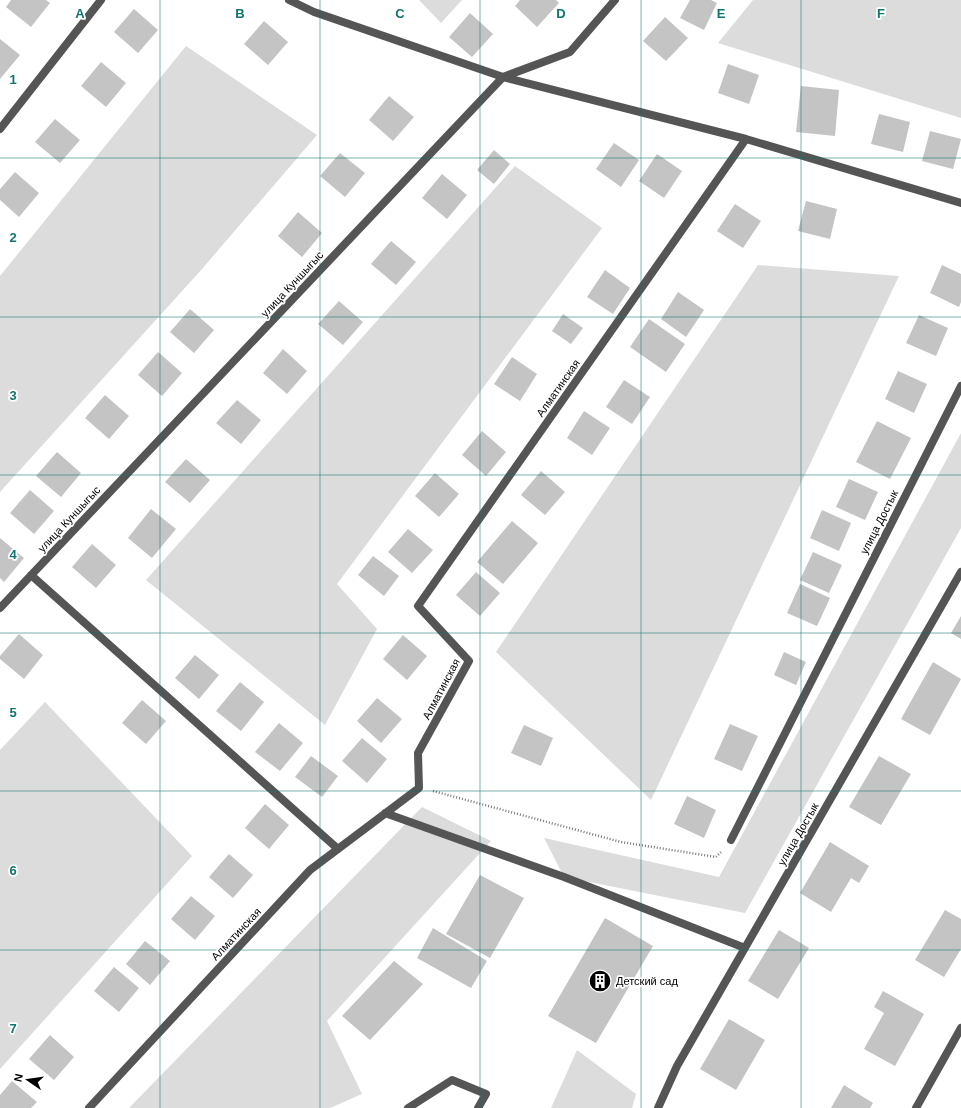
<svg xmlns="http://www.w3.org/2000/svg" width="961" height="1108" viewBox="0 0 961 1108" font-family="Helvetica,sans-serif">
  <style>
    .green { fill: #dcdcdc }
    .building { fill: #c4c4c4 }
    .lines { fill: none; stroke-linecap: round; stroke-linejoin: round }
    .path { stroke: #777; stroke-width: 2.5; stroke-dasharray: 1 2; stroke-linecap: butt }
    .service { stroke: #555; stroke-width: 8 }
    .minor { stroke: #555; stroke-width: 8 }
    .grid { fill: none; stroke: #0f766e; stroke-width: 1; stroke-opacity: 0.55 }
    .labels { text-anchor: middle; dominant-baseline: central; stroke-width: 3.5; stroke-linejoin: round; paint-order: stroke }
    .street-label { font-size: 11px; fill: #000; stroke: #fff }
    .poi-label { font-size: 11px; fill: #000; stroke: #fff; text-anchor: start }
    .grid-label { font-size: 13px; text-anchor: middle; font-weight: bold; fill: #0f766e; stroke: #fff; stroke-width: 3.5; stroke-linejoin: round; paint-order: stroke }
  </style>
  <rect width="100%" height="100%" fill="#fff"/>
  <path class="green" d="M 419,0 L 462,0 L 441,23 Z
    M 753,0 L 961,0 L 961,118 L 718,43 Z
    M 186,46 L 317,135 L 202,269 L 0,492 L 0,276 Z
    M 515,166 L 602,228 L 337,584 L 377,629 L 325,725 L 146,580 Z
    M 758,265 L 899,276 L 651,800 L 496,652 Z
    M 961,433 L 961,528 L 745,913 L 564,877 L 544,838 L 719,877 Z
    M 45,702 L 192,856 L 0,1069 L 0,750 Z
    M 422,807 L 491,841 L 327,1021 L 362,1094 L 330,1108 L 129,1108 Z
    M 577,1050 L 636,1094 L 632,1108 L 551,1108 Z"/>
  <path class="building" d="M 11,0 L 46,0 L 50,3 L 31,27 L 6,7 Z
    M 520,0 L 556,0 L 559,3 L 537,27 L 515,6 Z
    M 690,0 L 711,0 L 717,3 L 704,30 L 680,18 Z
    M 134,9 L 158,30 L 138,53 L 114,32 Z
    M 470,13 L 493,34 L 472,57 L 449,37 Z
    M 665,17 L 688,38 L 666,61 L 643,41 Z
    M 264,21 L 288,42 L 268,65 L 244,44 Z
    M 0,39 L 20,55 L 0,79 Z
    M 101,62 L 126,83 L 106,107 L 81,86 Z
    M 728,64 L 759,75 L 749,104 L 718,93 Z
    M 801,86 L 839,90 L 835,136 L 796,132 Z
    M 389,96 L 414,117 L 393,141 L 369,120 Z
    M 879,114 L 910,122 L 903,152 L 871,144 Z
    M 55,119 L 80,140 L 60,163 L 35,142 Z
    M 930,131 L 961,139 L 953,169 L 922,161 Z
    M 614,143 L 639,160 L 621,187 L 596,169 Z
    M 494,150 L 510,164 L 494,184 L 477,170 Z
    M 340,153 L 365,173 L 345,197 L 320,176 Z
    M 657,154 L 682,171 L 664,198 L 639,181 Z
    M 15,172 L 39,193 L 19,217 L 0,200 L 0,189 Z
    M 442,174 L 467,195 L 447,219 L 422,198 Z
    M 806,201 L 837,209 L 830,239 L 798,231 Z
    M 735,204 L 761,221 L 743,248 L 717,231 Z
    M 298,212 L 322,233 L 302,257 L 278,236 Z
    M 391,241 L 416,262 L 396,285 L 371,264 Z
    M 942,265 L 961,274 L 961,302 L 959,307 L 930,293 Z
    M 605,270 L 630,288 L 613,314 L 587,297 Z
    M 678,292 L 704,310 L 686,337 L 661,319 Z
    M 339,301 L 363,322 L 343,345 L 318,324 Z
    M 190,309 L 214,330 L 194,353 L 170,332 Z
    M 563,314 L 583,328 L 571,344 L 552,331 Z
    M 919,315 L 948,328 L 936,356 L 906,343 Z
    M 649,319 L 685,344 L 666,372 L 630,347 Z
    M 283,349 L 307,371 L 287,394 L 263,373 Z
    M 158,352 L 182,373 L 162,396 L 138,375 Z
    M 512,357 L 537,374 L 520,401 L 494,384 Z
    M 898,371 L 927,384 L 914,413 L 885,399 Z
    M 624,380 L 650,397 L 632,424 L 606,407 Z
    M 105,395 L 129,416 L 109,439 L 85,418 Z
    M 237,400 L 261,420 L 241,444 L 216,423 Z
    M 584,411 L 610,428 L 592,455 L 567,438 Z
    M 877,421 L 911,438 L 890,479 L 856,462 Z
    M 482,431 L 506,452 L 486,476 L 462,455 Z
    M 57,452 L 81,473 L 61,497 L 36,476 Z
    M 186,459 L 210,480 L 190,503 L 165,482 Z
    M 541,471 L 565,492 L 545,515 L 521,495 Z
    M 435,473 L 459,494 L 439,517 L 415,496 Z
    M 849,479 L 878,492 L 865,520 L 836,507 Z
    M 30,490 L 54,511 L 34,534 L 10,513 Z
    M 151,509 L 176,529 L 152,558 L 128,538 Z
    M 822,510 L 851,523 L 839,551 L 810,538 Z
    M 512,521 L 538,543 L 503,584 L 477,562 Z
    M 408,529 L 433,550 L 412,573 L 388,552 Z
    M 0,538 L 24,558 L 4,582 L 0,578 Z
    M 92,544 L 116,565 L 96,588 L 72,567 Z
    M 813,552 L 842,565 L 829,593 L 800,580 Z
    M 373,556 L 399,576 L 384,596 L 358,575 Z
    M 476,572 L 500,593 L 480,616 L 456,595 Z
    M 800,584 L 830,598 L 817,626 L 787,613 Z
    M 961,616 L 961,639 L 951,633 Z
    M 19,634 L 43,655 L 24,679 L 0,659 L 0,656 Z
    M 403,635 L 427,656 L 407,680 L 383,659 Z
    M 784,652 L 806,662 L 796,685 L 774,675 Z
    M 195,655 L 219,675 L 199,699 L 175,678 Z
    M 933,662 L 961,679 L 930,735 L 901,719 Z
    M 240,682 L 264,702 L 241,731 L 216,711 Z
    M 377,698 L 402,719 L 381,743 L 357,721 Z
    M 142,700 L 166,721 L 146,744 L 122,723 Z
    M 279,723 L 303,743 L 280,771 L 255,752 Z
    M 730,724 L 758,736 L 742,771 L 714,759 Z
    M 524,725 L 553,738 L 541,766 L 511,753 Z
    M 362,738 L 387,759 L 367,783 L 342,761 Z
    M 311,756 L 338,776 L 322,797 L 295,777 Z
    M 879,756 L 911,774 L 881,825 L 849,807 Z
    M 687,796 L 716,810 L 704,838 L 674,824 Z
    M 265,804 L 289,825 L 269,849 L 245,828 Z
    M 830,842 L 869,866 L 859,883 L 851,878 L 831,912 L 800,893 Z
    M 229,854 L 253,875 L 233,898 L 209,877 Z
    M 480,875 L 524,898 L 490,958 L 446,934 Z
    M 191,896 L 215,916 L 195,940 L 171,919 Z
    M 945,910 L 961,919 L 961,949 L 944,977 L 915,960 Z
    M 605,918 L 653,946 L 596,1043 L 548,1016 Z
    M 433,928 L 487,961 L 471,988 L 417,958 Z
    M 779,930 L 809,948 L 778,999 L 748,981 Z
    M 145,941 L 170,961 L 150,985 L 126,964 Z
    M 394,961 L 423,984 L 370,1040 L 342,1016 Z
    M 114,967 L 139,988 L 119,1012 L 94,991 Z
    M 883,991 L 924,1014 L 895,1066 L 864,1049 L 884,1013 L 874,1007 Z
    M 729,1019 L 765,1040 L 736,1090 L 700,1069 Z
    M 50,1035 L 74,1057 L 54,1080 L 29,1059 Z
    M 12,1081 L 37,1102 L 31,1108 L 0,1108 L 0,1095 Z
    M 844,1085 L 873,1103 L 870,1108 L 831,1108 Z"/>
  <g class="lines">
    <path class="path" d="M 433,791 L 621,842 L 716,857 L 722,851"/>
    <path class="service" d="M 408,1108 L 452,1080 L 486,1094 L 478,1108"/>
    <path class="minor" d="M 289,0 L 314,12 L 503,77 L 746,139 L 961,203
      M 0,129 L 101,0
      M 31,575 L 338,849
      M 0,608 L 503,77 L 570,52 L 615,0
      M 385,813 L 564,877 L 745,948
      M 731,840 L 961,386
      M 89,1108 L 310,870 L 419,788 L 418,753 L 469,661 L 418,606 L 746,139
      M 658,1108 L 677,1066 L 961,572
      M 916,1108 L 961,1028"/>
  </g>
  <path class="grid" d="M 160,0 L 160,1108M 320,0 L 320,1108M 480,0 L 480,1108M 641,0 L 641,1108M 801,0 L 801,1108M 0,158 L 961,158M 0,317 L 961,317M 0,475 L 961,475M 0,633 L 961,633M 0,791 L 961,791M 0,950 L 961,950"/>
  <defs>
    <g id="building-disc" transform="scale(1.15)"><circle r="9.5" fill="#000" stroke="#fff"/><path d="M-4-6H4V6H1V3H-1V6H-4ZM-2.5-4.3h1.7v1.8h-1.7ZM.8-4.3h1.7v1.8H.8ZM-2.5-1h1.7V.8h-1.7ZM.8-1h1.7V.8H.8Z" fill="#fff"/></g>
  </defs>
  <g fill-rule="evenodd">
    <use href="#building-disc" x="600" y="981"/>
  </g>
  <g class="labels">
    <g class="street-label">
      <text transform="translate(292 284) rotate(-47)">улица Куншыгыс</text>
      <text transform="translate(558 388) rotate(-55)">Алматинская</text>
      <text transform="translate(69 519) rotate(-47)">улица Куншыгыс</text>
      <text transform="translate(879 522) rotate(-63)">улица Достык</text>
      <text transform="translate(441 689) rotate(-62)">Алматинская</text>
      <text transform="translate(798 834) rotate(-60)">улица Достык</text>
      <text transform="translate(236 934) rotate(-47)">Алматинская</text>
    </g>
    <g class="poi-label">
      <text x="616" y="981">Детский сад</text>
    </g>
  </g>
  <g class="grid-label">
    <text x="80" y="18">A</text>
    <text x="240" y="18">B</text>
    <text x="400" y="18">C</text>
    <text x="561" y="18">D</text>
    <text x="721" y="18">E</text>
    <text x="881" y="18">F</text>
    <text x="13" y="84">1</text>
    <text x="13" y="242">2</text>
    <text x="13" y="400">3</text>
    <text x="13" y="559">4</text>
    <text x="13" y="717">5</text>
    <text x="13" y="875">6</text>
    <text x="13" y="1033">7</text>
  </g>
  <g transform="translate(28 1080) rotate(283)" stroke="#ffffff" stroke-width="3" paint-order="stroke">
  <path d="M0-3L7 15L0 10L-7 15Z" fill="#000000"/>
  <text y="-6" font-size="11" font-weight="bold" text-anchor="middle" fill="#000000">N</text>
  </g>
</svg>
